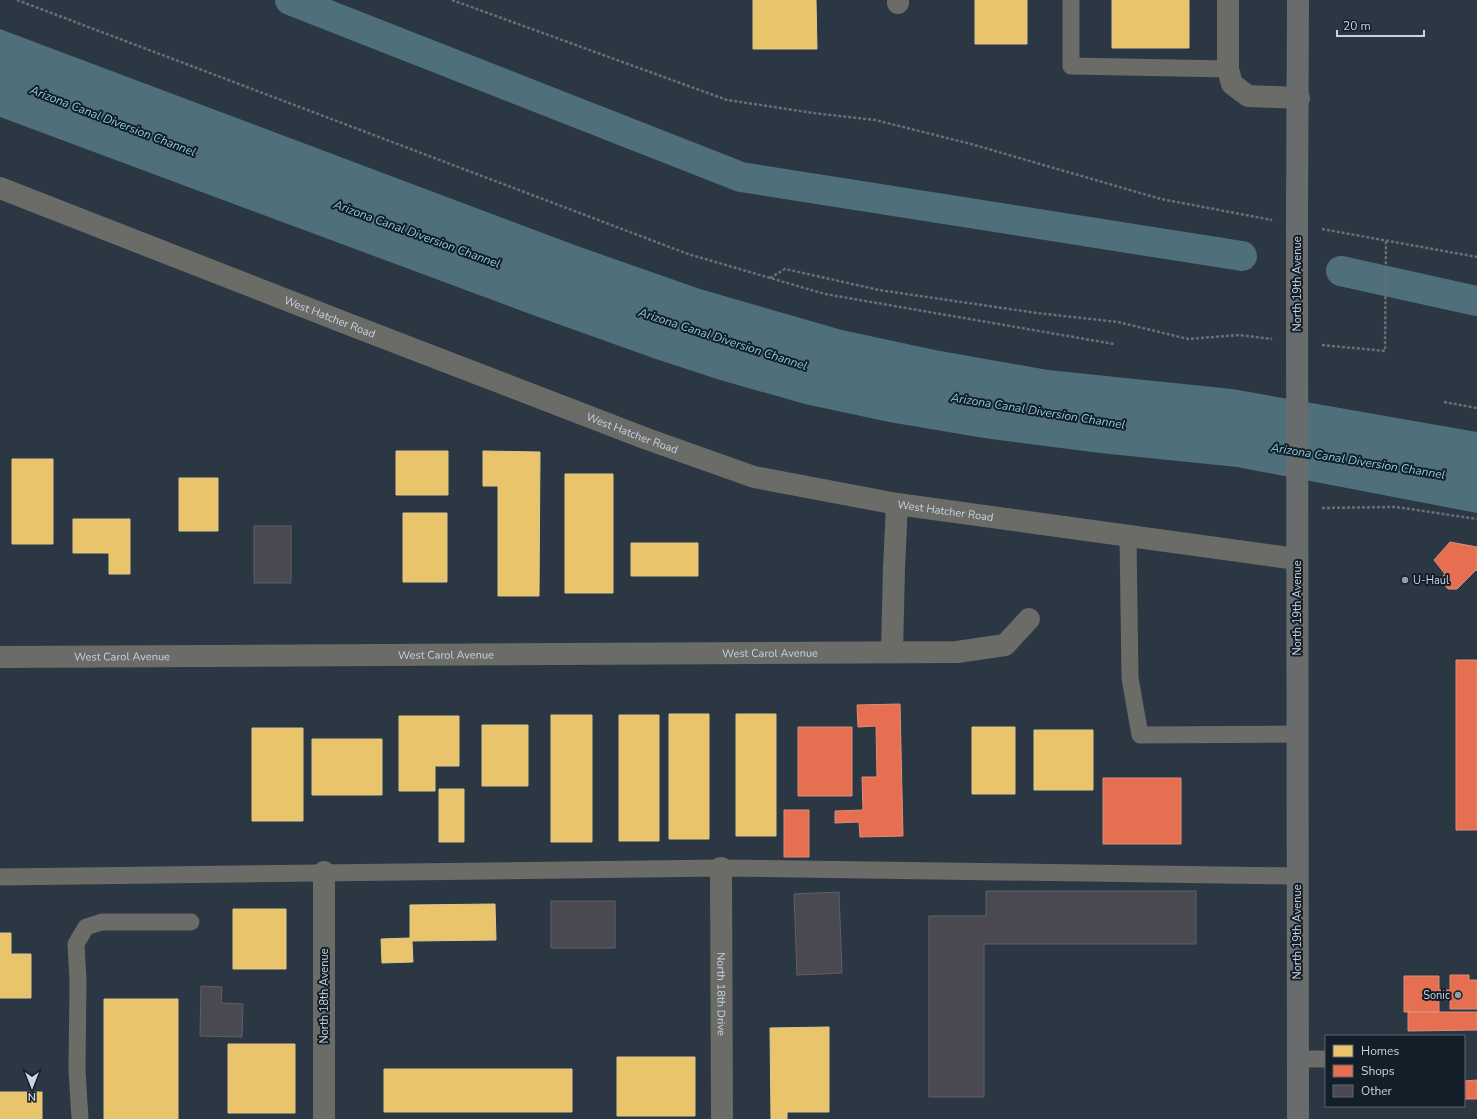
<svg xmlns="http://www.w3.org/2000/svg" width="1477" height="1119" viewBox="0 0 1477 1119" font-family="'Nunito Sans',sans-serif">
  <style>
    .water { fill: #4f707b }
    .homes { fill: #e9c46a; stroke: #dfc98e }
    .shops { fill: #e76f51; stroke: #dd8d7c }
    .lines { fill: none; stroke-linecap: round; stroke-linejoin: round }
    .canal { stroke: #4f707b; stroke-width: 30 }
    .building { fill: #4a4951; stroke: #605f68 }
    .path { stroke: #6c6f71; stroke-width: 2.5; stroke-dasharray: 3 2; stroke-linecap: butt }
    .service { stroke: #6b6b68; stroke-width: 17 }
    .minor { stroke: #6b6b68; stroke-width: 22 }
    .tertiary { stroke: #6b6b68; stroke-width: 22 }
    .primary { stroke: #696c6c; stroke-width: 22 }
    .poi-dot { fill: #909daa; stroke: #141e28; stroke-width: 1.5 }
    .labels { text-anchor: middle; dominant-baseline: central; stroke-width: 4; stroke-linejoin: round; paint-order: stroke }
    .street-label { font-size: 11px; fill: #c7d4e2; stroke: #141e28 }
    .poi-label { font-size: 11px; fill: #c7d4e2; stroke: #141e28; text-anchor: start }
    .water-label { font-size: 12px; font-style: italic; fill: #8acde1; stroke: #141e28 }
  </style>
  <rect width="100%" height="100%" fill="#2b3743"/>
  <path class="water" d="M 0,29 L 580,247 L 700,289 L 842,330 L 935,350 L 1048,370 L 1232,389 L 1477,432 L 1477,513 L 1237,467 L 1100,453 L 984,438 L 889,422 L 805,404 L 720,380 L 653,358 L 530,314 L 0,117 Z"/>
  <path class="homes" d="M 753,0 L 816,0 L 817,49 L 753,49 Z
    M 975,0 L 1027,0 L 1027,44 L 975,44 Z
    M 1112,0 L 1189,0 L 1189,48 L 1112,48 Z
    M 396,451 L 448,451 L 448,495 L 396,495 Z
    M 483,451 L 540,452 L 539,596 L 498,596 L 498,486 L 483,486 Z
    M 12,459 L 53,459 L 53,544 L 12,544 Z
    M 565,474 L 613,474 L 613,593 L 565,593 Z
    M 179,478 L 218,478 L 218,531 L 179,531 Z
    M 403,513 L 447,513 L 447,582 L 403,582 Z
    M 73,519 L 130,519 L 130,574 L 109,574 L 109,553 L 73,553 Z
    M 631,543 L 698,543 L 698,576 L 631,576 Z
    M 669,714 L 709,714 L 709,839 L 669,839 Z
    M 736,714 L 776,714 L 776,836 L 736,836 Z
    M 551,715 L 592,715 L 592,842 L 551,842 Z
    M 619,715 L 659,715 L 659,841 L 619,841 Z
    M 399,716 L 459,716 L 459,766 L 435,766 L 435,791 L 399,791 Z
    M 482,725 L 528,725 L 528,786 L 482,786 Z
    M 972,727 L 1015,727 L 1015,794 L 972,794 Z
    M 252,728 L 303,728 L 303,821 L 252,821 Z
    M 1034,730 L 1093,730 L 1093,790 L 1034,790 Z
    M 312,739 L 382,739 L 382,795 L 312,795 Z
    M 439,789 L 464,789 L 464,842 L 439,842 Z
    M 495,904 L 496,940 L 412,941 L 413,962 L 382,963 L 381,939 L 410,938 L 410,905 Z
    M 233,909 L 286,909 L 286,969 L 233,969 Z
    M 0,933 L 11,933 L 11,954 L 31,954 L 31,998 L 0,998 Z
    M 104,999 L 178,999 L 178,1119 L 104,1119 Z
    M 829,1027 L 829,1112 L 787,1112 L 787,1119 L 771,1119 L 770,1028 Z
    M 228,1044 L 295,1044 L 295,1113 L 228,1113 Z
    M 617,1057 L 695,1057 L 695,1116 L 617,1116 Z
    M 384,1069 L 572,1069 L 572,1112 L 384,1112 Z
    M 0,1092 L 42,1092 L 42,1119 L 0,1119 Z"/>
  <path class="shops" d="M 1450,542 L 1477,547 L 1477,571 L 1476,570 L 1457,589 L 1448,589 L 1440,579 L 1445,574 L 1434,560 Z
    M 1456,660 L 1477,660 L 1477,830 L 1456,830 Z
    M 900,704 L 903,836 L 860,837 L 859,822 L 835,823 L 835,811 L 863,810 L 862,777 L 877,777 L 876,726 L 858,727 L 857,705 Z
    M 798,727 L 852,727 L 852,796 L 798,796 Z
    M 1103,778 L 1181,778 L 1181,844 L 1103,844 Z
    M 784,810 L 809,810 L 809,857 L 784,857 Z
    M 1450,975 L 1469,975 L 1469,980 L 1477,980 L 1477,1009 L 1450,1009 L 1450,1000 L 1439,1000 L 1439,990 L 1450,990 Z
    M 1404,976 L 1439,976 L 1439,1012 L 1404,1012 Z
    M 1408,1012 L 1477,1012 L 1477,1030 L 1408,1031 Z
    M 1477,1080 L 1477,1099 L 1464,1099 L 1464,1081 Z"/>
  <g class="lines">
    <path class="canal" d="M 290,0 L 741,177 L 1242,256
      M 1341,271 L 1477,301"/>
  </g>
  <path class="building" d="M 254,526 L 291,526 L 291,583 L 254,583 Z
    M 986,891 L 1196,891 L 1196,944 L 984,944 L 984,1097 L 929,1097 L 929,916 L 986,916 Z
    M 839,892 L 842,973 L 797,975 L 794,894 Z
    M 551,901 L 615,901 L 615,948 L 551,948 Z
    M 201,986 L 222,987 L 221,1003 L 243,1004 L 242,1037 L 200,1036 Z"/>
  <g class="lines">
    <path class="path" d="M 17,0 L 688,254 L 825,294 L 1114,344
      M 452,0 L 727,100 L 813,113 L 875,120 L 971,144 L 1161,199 L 1272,220
      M 1322,229 L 1477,257
      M 770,278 L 785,269 L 879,290 L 1037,313 L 1118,322 L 1188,339 L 1239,335 L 1272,339
      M 1322,345 L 1385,351 L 1386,241
      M 1444,402 L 1477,408
      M 1322,508 L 1396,507 L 1477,519"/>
    <path class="service" d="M 1071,0 L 1071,66 L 1228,69
      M 1128,536 L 1130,678 L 1140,735 L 1297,734
      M 0,877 L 721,868 L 1297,876
      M 1297,1059 L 1326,1059
      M 80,1119 L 77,1070 L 78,981 L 76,944 L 86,927 L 102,922 L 191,922"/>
    <g class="minor">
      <path d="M 898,0 L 898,3"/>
      <path d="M 1228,0 L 1228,69 L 1232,84 L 1248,96 L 1299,98"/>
      <path d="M 892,652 L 894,568 L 897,504"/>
      <path id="s1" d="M 0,657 L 957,652 L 1005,645 L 1029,619"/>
      <path id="s2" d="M 721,868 L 722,1119"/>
      <path d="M 324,1119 L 324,872"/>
    </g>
    <path class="tertiary" id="s3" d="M 0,188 L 348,324 L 647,439 L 754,477 L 897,504 L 1297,559"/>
    <path class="primary" d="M 1298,1119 L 1297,224 L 1298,0"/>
  </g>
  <g class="poi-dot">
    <circle cx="1405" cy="580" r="4"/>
    <circle cx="1458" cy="995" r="4"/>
  </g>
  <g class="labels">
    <g class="street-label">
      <text transform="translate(1297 284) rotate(-90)">North 19th Avenue</text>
      <text stroke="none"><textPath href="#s3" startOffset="354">West Hatcher Road</textPath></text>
      <text stroke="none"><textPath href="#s3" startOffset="678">West Hatcher Road</textPath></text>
      <text stroke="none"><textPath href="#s3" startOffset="1002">West Hatcher Road</textPath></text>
      <text transform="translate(1297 608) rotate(-90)">North 19th Avenue</text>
      <text stroke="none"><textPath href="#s1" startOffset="770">West Carol Avenue</textPath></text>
      <text stroke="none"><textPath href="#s1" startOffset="446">West Carol Avenue</textPath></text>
      <text stroke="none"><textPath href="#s1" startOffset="122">West Carol Avenue</textPath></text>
      <text transform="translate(1297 932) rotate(-90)">North 19th Avenue</text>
      <text stroke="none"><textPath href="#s2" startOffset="126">North 18th Drive</textPath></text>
      <text transform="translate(324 996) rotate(-90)">North 18th Avenue</text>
    </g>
    <g class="poi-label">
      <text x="1413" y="580">U-Haul</text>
      <text x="1450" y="995" text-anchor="end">Sonic</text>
    </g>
    <g class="water-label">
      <text transform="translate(113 121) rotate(21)">Arizona Canal Diversion Channel</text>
      <text transform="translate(417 234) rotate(20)">Arizona Canal Diversion Channel</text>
      <text transform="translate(723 339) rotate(18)">Arizona Canal Diversion Channel</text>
      <text transform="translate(1038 411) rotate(9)">Arizona Canal Diversion Channel</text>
      <text transform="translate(1358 461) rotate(9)">Arizona Canal Diversion Channel</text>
    </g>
  </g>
  <rect x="1325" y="1035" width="140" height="72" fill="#141e28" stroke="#5c6772"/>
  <rect x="1333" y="1045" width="20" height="12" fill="#e9c46a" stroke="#5c6772"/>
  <text x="1361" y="1055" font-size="12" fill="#c7d4e2">Homes</text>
  <rect x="1333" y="1065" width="20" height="12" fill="#e76f51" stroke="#5c6772"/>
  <text x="1361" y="1075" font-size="12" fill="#c7d4e2">Shops</text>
  <rect x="1333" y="1085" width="20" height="12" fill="#4a4951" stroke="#5c6772"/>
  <text x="1361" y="1095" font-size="12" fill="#c7d4e2">Other</text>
  <g transform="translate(32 1087) rotate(180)" stroke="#141e28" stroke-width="3" paint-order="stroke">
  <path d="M0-3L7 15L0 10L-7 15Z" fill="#c7d4e2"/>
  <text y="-6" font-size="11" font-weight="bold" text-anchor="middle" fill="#c7d4e2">N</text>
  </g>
  <path d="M1337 30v6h87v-6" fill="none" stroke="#c7d4e2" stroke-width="2"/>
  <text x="1343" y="30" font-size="12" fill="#c7d4e2" stroke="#141e28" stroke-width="3" paint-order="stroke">20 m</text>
</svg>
